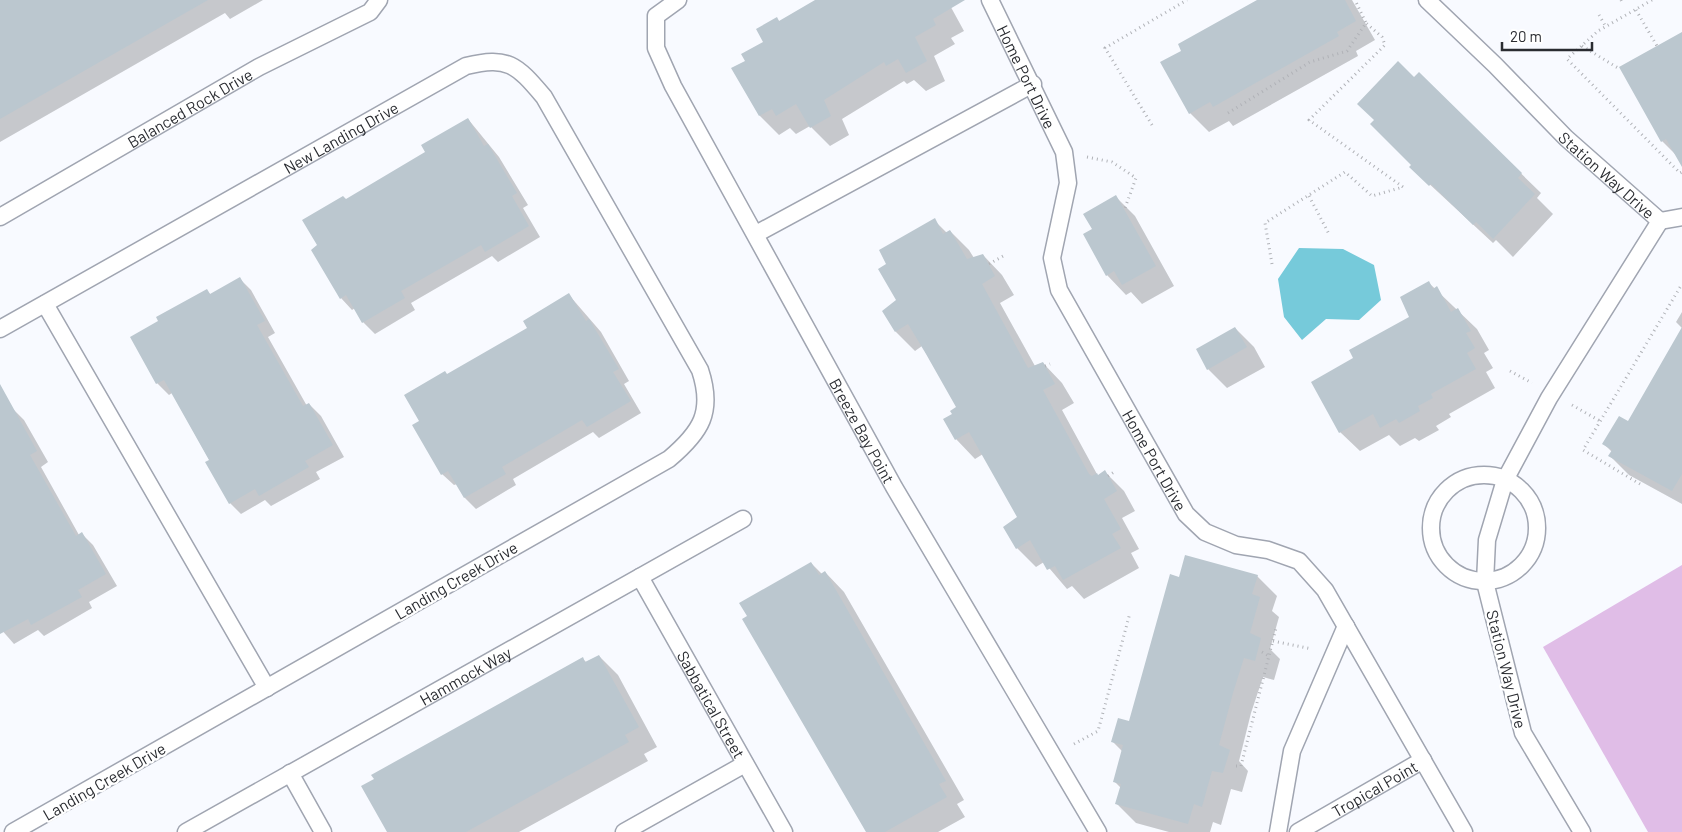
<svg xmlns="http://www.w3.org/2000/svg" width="1682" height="832" viewBox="0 0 1682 832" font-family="Barlow,sans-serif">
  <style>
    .green { fill: #e0bde7 }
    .water { fill: #76cada }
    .shadow { fill: #0003 }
    .building { fill: #bbc7cf }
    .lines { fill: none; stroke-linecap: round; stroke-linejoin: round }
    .lane-casing { stroke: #a0a5b1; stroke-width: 19 }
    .path { stroke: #b0b2b7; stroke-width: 3; stroke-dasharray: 1 4; stroke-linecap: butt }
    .lane { stroke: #fff; stroke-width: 16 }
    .labels { text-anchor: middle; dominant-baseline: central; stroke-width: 4.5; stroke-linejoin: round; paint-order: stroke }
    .street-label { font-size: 16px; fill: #2a2c31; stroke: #fff }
  </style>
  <rect width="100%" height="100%" fill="#f8faff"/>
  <path class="green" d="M 1682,565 L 1682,832 L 1648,832 L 1543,647 Z"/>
  <path class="water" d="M 1299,248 L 1343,249 L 1374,265 L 1381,300 L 1359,320 L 1326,319 L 1302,340 L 1284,317 L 1278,279 Z"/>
  <path class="shadow" d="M 6,0 L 263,0 L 230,19 L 225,13 L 0,142 L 0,3 Z
    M 826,0 L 947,0 L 964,31 L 951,38 L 955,44 L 934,56 L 945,81 L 926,91 L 914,80 L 907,84 L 904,81 L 842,119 L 849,135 L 830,146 L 810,126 L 796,134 L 790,128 L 779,135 L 760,116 L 747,61 L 764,42 L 777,19 L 780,22 Z
    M 1258,0 L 1352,0 L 1375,40 L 1356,51 L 1358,56 L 1233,126 L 1229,121 L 1209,132 L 1190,113 L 1183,51 Z
    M 1682,32 L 1682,160 L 1681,160 L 1662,141 Z
    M 1419,74 L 1541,193 L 1537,198 L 1553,214 L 1513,257 L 1496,240 L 1493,243 L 1411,167 L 1414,79 Z
    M 468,119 L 499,157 L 528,205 L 523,208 L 540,237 L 498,262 L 492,256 L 411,303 L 415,310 L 375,334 L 363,322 L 355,308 L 352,310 L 341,298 L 319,246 L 346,200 L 427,152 Z
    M 1116,197 L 1135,216 L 1174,286 L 1142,304 L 1131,292 L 1126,295 L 1107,275 L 1094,230 Z
    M 934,220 L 947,233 L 950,231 L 969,250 L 974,258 L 983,255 L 1002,275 L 1014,295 L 1000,303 L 1035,366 L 1043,363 L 1062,383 L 1074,403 L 1062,410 L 1098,476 L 1105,472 L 1124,491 L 1135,511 L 1122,518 L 1139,549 L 1131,553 L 1139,568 L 1084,599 L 1072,586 L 1067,589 L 1044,562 L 1036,567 L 1017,548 L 1019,517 L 983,454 L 975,459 L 956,439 L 953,415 L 958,408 L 922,346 L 915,351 L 896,332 L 897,300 L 888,265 Z
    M 240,279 L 251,290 L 275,333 L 268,337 L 307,406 L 309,404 L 321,416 L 344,457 L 316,472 L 320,479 L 271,506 L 265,500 L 241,514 L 230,503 L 210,461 L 172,393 L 169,395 L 157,383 L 206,290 L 211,295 Z
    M 1429,283 L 1477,329 L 1489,350 L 1484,353 L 1493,368 L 1486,372 L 1495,388 L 1449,414 L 1451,417 L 1436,426 L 1439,430 L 1419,441 L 1415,438 L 1400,446 L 1389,435 L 1360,451 L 1340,432 L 1355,358 L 1410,318 Z
    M 569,295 L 601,332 L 629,381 L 624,384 L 641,413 L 599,438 L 593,432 L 513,479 L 516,485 L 476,509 L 465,498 L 457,484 L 454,485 L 442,474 L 420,422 L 447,375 L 529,328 Z
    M 1682,312 L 1682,328 L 1676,322 Z
    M 1235,328 L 1254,347 L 1265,367 L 1227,388 L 1208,369 Z
    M 1682,330 L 1682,504 L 1629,475 L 1610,456 L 1612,452 L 1604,444 L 1628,423 Z
    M 12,408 L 24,420 L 48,462 L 41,467 L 79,535 L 82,534 L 93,545 L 117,586 L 89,602 L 92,608 L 44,636 L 38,630 L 14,644 L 0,628 L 0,415 Z
    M 811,563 L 822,574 L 825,572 L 844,592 L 964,800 L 957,804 L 965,817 L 938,832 L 869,832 L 749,617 Z
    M 1257,576 L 1277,596 L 1272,611 L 1279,617 L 1270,649 L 1280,659 L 1274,680 L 1263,677 L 1251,713 L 1239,761 L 1248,771 L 1242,792 L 1231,789 L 1221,825 L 1213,822 L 1210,832 L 1169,832 L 1136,823 L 1117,804 L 1121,788 L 1114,781 L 1123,752 L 1113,742 L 1130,723 L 1180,578 Z
    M 599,656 L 618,675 L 657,747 L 644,754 L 648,761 L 519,832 L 388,832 L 583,659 L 587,663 Z"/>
  <path class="building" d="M 0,0 L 208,0 L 0,119 Z
    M 815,0 L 965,0 L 933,19 L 936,25 L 915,37 L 927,61 L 906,73 L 898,59 L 886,66 L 884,62 L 824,100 L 831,116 L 810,128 L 796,104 L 776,116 L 772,109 L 759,116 L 731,68 L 745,61 L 741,54 L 763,42 L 756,29 L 777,17 L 779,21 Z
    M 1257,0 L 1345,0 L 1356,21 L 1337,32 L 1339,36 L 1213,107 L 1210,102 L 1189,114 L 1160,62 L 1181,51 L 1178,44 Z
    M 1682,32 L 1682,167 L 1666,139 L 1661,142 L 1619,67 Z
    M 1398,61 L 1414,77 L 1419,72 L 1522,173 L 1518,178 L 1535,194 L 1493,239 L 1476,222 L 1473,225 L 1431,184 L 1429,186 L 1409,167 L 1411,165 L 1370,124 L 1374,120 L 1357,104 Z
    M 468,118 L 484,146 L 488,144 L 517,193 L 512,196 L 529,226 L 485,252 L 481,245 L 401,291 L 405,298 L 362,323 L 346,295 L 340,299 L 311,250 L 317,245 L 302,220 L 343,196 L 346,199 L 425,152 L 421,145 Z
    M 1116,195 L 1156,266 L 1122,285 L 1114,271 L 1106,276 L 1083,234 L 1092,229 L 1083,214 Z
    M 935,218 L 943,234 L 950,230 L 967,259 L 983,254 L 995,276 L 982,284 L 1028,368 L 1043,362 L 1055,384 L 1043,390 L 1089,474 L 1092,476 L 1097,473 L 1098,475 L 1105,470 L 1117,491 L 1104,499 L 1121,529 L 1112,534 L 1121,548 L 1063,580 L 1055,566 L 1047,570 L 1030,540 L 1016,549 L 1003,527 L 1017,517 L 969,432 L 955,440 L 943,419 L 952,414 L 950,411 L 956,407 L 926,354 L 908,324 L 895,332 L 882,311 L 896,300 L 878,269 L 886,264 L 879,250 Z
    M 240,277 L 265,321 L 257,325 L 303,406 L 309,403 L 333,445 L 305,461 L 309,467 L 259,496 L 255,489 L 229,504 L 205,462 L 209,460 L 164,380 L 156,384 L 130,337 L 158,321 L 156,317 L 207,289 L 210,294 Z
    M 1429,281 L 1433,289 L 1437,286 L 1451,312 L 1458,308 L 1471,331 L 1466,333 L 1475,348 L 1467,353 L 1476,369 L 1431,394 L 1433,398 L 1418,406 L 1420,411 L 1399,423 L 1396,419 L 1380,428 L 1373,414 L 1339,433 L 1311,382 L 1353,358 L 1349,350 L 1409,317 L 1400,297 Z
    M 569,293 L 586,321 L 589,319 L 619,369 L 613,372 L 631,401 L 587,427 L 582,420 L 502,467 L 506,474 L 464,498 L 448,471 L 441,475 L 412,425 L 419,421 L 404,395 L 445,371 L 447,374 L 527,328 L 523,321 Z
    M 1235,327 L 1247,347 L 1207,370 L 1196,349 Z
    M 1682,327 L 1682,474 L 1672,491 L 1608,456 L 1612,450 L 1602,444 L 1619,416 L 1628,421 Z
    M 0,384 L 37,451 L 30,455 L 76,536 L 82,532 L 106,574 L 78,590 L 82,597 L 31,625 L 28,619 L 0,634 Z
    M 1185,555 L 1258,575 L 1252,594 L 1260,597 L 1250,633 L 1261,638 L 1255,661 L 1244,658 L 1233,693 L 1219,745 L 1230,750 L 1223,773 L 1212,771 L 1202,807 L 1194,804 L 1188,824 L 1115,804 L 1121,784 L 1113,782 L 1123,745 L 1111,742 L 1118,718 L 1129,721 L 1170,574 L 1179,577 Z
    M 811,562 L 819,575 L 825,571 L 946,781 L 939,784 L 947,797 L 885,832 L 866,832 L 742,619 L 747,616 L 739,603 Z
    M 599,655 L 639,727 L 625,735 L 629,742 L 466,832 L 387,832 L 361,786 L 374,779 L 371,775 L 583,657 L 585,662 Z"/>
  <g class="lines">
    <g class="lane-casing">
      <g id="lane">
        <path id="s1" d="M 678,0 L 656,16 L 656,48 L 673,86 L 894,487 L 1098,832"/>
        <path id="s2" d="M 990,0 L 1064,152 L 1068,183 L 1052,258 L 1059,290 L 1186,514 L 1205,532 L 1236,545 L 1268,550 L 1299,561 L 1325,590 L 1464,832"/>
        <path id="s3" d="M 1427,0 L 1495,65 L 1566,138 L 1660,221"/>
        <path id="s4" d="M 0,217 L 259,67 L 370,12 L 379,0"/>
        <path d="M 1660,221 L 1682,217"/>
        <path d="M 756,234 L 1033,84"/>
        <path d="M 45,304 L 267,688"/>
        <path id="s5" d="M 0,329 L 466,66 C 508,56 516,64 544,97 L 700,370 C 714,412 701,432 669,459 L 13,832"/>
        <circle cx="1484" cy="528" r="53"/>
        <path id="s6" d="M 640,577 L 784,832"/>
        <path d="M 290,773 L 323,832"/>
        <path id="s7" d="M 186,832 L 743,519"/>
        <path d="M 624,832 L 745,764"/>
        <path d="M 1278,832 L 1292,751 L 1346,626"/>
        <path id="s8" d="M 1298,832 L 1423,760"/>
        <path d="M 1582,832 L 1523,733 L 1485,582 L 1487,540 L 1505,480 L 1549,398 L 1660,221"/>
      </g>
    </g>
    <path class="path" d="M 1621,0 L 1622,2
      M 1652,0 L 1598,31 L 1567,59 L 1680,173 L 1682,172
      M 1636,10 L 1657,46
      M 1599,15 L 1606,27
      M 1582,46 L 1618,68
      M 1228,113 L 1310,62 L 1347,51 L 1366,23 L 1355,0
      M 1152,125 L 1105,48 L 1187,0
      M 1087,157 L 1112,162 L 1136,178 L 1125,208
      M 1309,196 L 1329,234
      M 989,264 L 1005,255
      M 1272,264 L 1265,223 L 1345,172 L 1372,196 L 1403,187 L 1309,120 L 1385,45 L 1382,37 L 1366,23
      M 1045,366 L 1050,364
      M 1510,371 L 1532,383
      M 1572,405 L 1600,421
      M 1108,476 L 1114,472
      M 1640,484 L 1583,450 L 1682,284
      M 1273,641 L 1312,649
      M 1262,652 L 1269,656
      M 1074,744 L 1098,731 L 1130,613
      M 1236,766 L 1241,766 L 1276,628"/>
    <use href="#lane" class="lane"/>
  </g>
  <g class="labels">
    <g class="street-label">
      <text stroke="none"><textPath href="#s2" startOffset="85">Home Port Drive</textPath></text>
      <text stroke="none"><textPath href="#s4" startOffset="219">Balanced Rock Drive</textPath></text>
      <text stroke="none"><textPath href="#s5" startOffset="391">New Landing Drive</textPath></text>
      <text stroke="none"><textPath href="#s3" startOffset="251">Station Way Drive</textPath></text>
      <text stroke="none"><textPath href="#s1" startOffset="494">Breeze Bay Point</textPath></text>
      <text stroke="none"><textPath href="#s2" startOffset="505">Home Port Drive</textPath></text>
      <text transform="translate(456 580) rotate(-30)">Landing Creek Drive</text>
      <text transform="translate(1507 669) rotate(76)">Station Way Drive</text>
      <text stroke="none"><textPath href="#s7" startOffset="320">Hammock Way</textPath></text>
      <text stroke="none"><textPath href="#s6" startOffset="146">Sabbatical Street</textPath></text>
      <text transform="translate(104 781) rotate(-30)">Landing Creek Drive</text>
      <text stroke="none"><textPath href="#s8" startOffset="88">Tropical Point</textPath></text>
    </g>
  </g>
  <path d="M1502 42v8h90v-8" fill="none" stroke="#2a2c31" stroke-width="2.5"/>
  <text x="1510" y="42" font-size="15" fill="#2a2c31" stroke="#ffffff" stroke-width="4" paint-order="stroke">20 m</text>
</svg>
